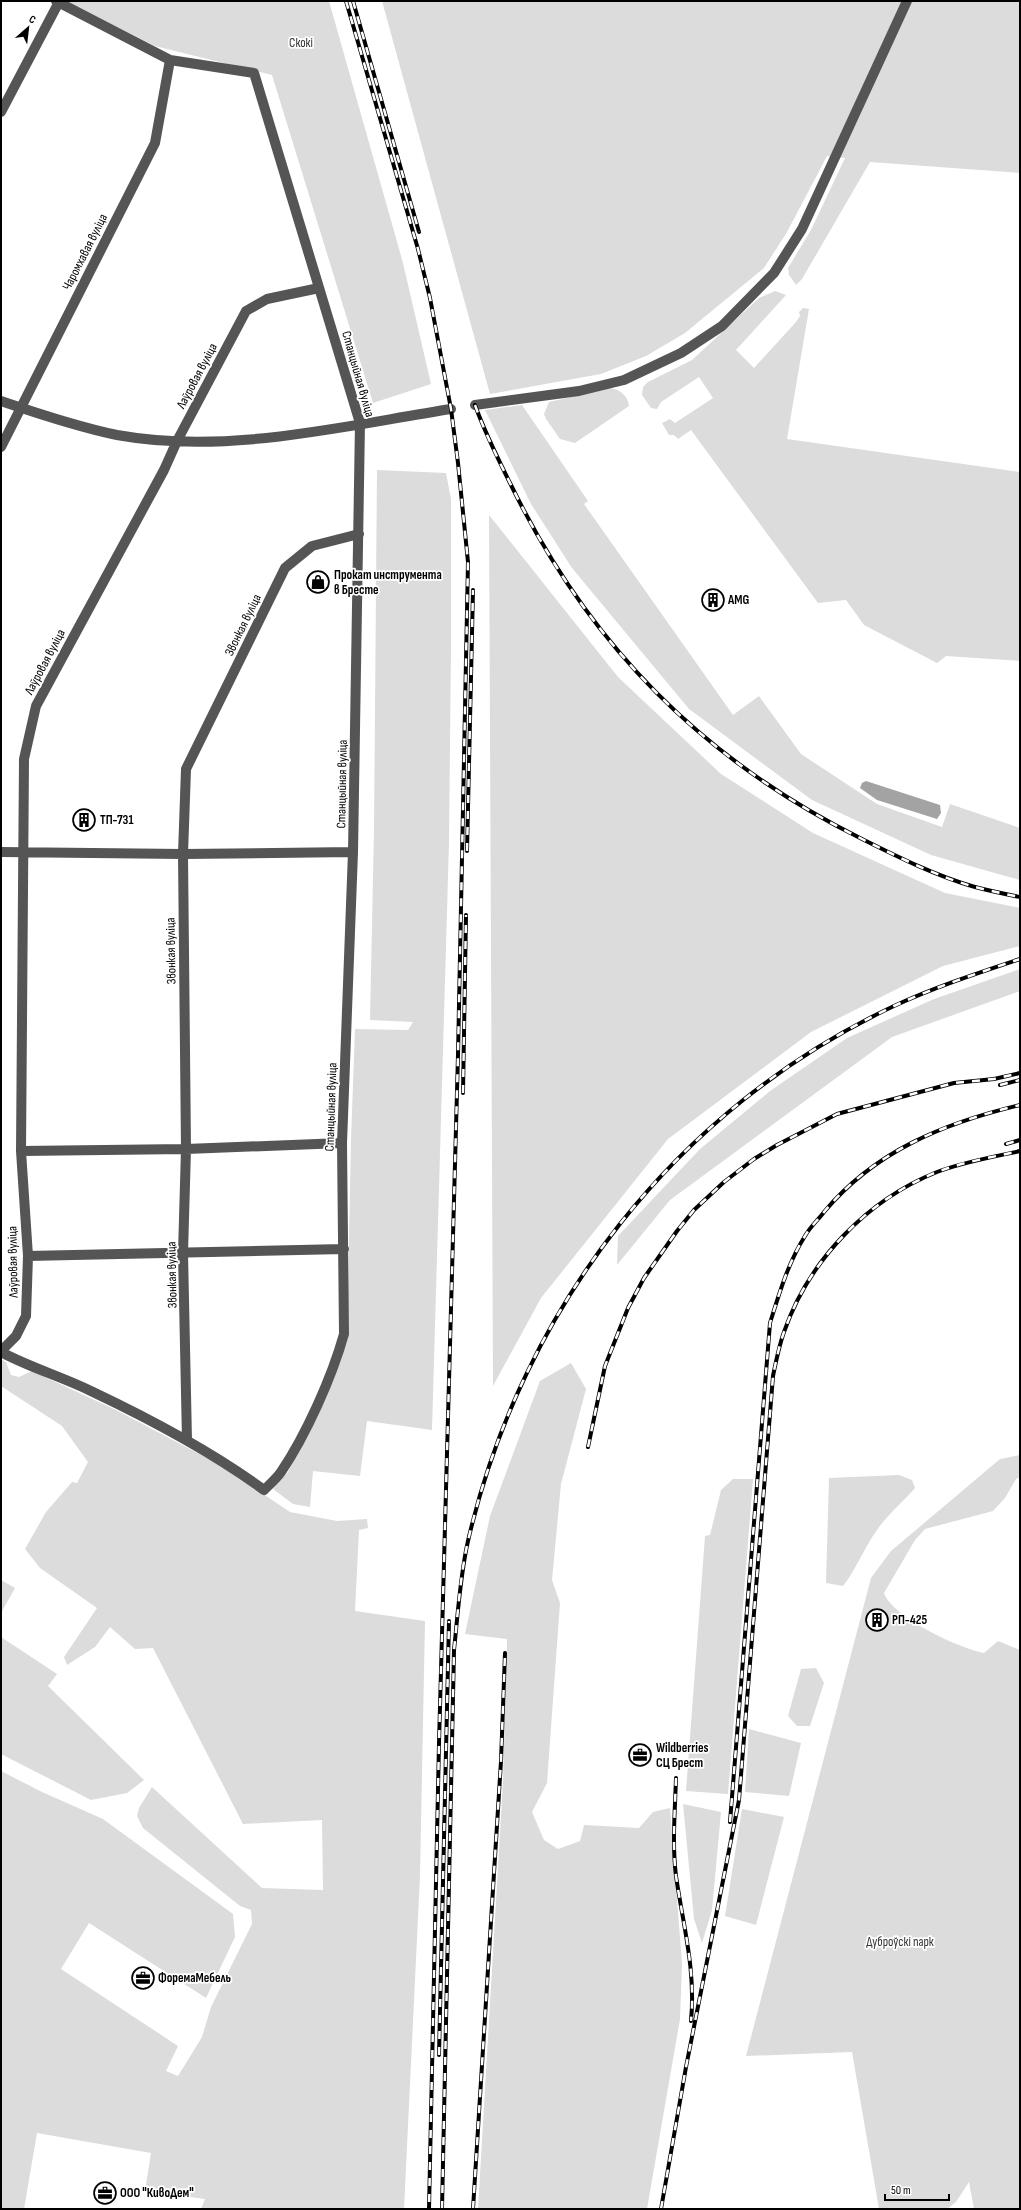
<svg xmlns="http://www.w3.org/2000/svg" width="1021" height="2210" viewBox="0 0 1021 2210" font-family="'Sofia Sans Condensed',sans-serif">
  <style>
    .green { fill: #dcdcdc }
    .water { fill: #a3a3a3 }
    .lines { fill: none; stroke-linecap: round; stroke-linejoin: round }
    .minor { stroke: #555; stroke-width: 10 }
    .rail-casing { stroke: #000; stroke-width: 4 }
    .rail { stroke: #fff; stroke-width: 2.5; stroke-dasharray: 8; stroke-linecap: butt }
    .labels { text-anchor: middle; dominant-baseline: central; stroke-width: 3.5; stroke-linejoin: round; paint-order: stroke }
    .park-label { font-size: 13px; fill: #333; stroke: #fff }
    .street-label { font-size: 13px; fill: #000; stroke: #fff }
    .poi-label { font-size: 13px; font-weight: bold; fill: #000; stroke: #fff; text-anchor: start }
  </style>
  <rect width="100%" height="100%" fill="#fff"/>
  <path class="green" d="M 66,1 L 329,1 L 403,263 L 431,384 L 373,403 L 272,75 L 155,46 Z
    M 382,1 L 1020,1 L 1020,173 L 870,162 L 802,279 L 796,285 L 789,275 L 788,268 L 811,230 L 845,158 L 827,156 L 787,232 L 764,268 L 685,333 L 646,356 L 601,374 L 490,394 Z
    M 775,291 L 786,295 L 736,350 L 754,368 L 796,322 L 800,316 L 799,312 L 803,308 L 809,309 L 787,439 L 1020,472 L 1020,661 L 946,656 L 937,663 L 864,625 L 846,600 L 818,603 L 691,430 L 678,439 L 674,435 L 669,435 L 662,423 L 670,419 L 675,423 L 713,398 L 699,377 L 661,402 L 657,409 L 651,408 L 642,395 L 643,387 L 648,382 L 692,360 L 759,298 Z
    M 610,388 C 620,389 628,396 629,406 L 575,443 L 560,439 L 546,419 L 544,414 L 549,402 Z
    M 522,405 L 588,501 L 584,504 L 733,715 L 759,696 L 801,754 L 877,804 L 942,827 L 950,804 L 1020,828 L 1020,880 L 931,855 L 812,800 L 689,709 L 572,568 L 531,504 L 485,410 Z
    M 377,470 L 446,473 L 451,499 L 451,647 L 449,842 L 432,1430 L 367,1421 L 360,1476 L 313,1471 L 310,1507 L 293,1504 L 273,1489 L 288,1472 L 347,1342 L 351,1139 L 355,1029 L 408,1030 L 413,1022 L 370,1020 L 374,829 Z
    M 489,515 L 618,677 L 721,774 L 813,833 L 945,893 L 1020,908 L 1020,946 L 943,966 L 811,1032 L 668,1139 L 541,1298 L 493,1386 Z
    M 1020,969 L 1020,991 L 892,1037 L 670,1200 L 617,1265 L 618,1236 L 700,1149 L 770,1091 L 847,1038 L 934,999 Z
    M 1,1359 L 6,1362 L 11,1375 L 19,1377 L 32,1371 L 116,1410 L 222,1466 L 290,1512 L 337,1521 L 367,1519 L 368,1528 L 359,1530 L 355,1611 L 425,1621 L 420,1876 L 404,2209 L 201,2209 L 205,2199 L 145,2191 L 151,2153 L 37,2133 L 24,2209 L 1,2209 L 1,1771 L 42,1792 L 103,1819 L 233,1914 L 235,1937 L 206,1998 L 89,1923 L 61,1969 L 178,2046 L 166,2071 L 178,2076 L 202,2037 L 211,2007 L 252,1924 L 251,1910 L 240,1906 L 143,1828 L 137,1816 L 139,1808 L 152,1787 L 262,1888 L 323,1890 L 322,1820 L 243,1824 L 153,1648 L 135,1649 L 110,1627 L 95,1647 L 67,1665 L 64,1657 L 97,1608 L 40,1568 L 25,1549 L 46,1512 L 72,1482 L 77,1483 L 88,1462 L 62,1426 L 1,1386 Z
    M 571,1363 L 586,1389 L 561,1484 L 552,1580 L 560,1603 L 547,1783 L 532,1812 L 544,1840 L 558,1849 L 580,1841 L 584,1825 L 639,1828 L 653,1812 L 670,1808 L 682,1964 L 680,2019 L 647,2209 L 478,2209 L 503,1781 L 507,1639 L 465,1634 L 490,1516 L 540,1381 Z
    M 1020,1455 L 1020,1477 L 1016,1479 L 1005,1498 L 993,1511 L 925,1529 L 915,1540 L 884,1593 C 893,1618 959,1648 984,1653 L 998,1641 L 1020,1650 L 1020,2209 L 974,2209 L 969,2182 L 956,2202 L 947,2209 L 879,2209 L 852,2052 L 746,2056 L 871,1578 L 891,1551 L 1000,1459 Z
    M 899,1475 L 912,1480 L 915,1488 C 903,1502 887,1515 877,1530 C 864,1548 857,1568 843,1586 L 826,1583 L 829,1478 Z
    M 733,1479 L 753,1479 L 728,1794 L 686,1791 L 705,1536 L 710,1535 L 721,1490 Z
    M 1,1580 L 15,1588 L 1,1613 Z
    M 1,1637 L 57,1674 L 48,1686 L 144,1780 L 127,1793 L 91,1800 L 1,1754 Z
    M 816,1668 L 824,1683 L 810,1726 L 797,1726 L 788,1716 L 801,1669 Z
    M 749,1729 L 801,1743 L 789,1796 L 745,1792 Z
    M 683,1804 L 721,1812 L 712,1910 L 702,1943 L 694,1919 Z
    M 742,1809 L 784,1817 L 756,1925 L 725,1916 Z"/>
  <path class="water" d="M 866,781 L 940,805 L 941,813 L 937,819 L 877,800 L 860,788 L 862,783 Z"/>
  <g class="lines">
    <path class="minor" d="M 1,112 L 59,2
      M 1,401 C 39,414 78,427 117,435 C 227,455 342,426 451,409
      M 475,405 L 579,391 L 624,380 L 681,353 L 722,326 L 774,273 L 802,229 L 907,1
      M 1,447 L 155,143 L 170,60
      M 1,852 L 183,854 L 353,852
      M 21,1151 L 186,1149 L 342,1143
      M 28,1256 L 344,1249
      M 1,1351 L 16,1336 L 26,1316 L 28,1256 L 21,1151 L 24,759 L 36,706 L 164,470 L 177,441 L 246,311 L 267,299 L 319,288
      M 1,1352 C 31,1368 63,1377 93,1392 C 152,1420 211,1451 264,1490 C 270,1484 277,1478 281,1472 C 306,1435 332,1377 344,1334 L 342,1143 L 353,852 L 360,423 L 254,73 L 170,60 L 56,1
      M 187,1440 L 183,1253 L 186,1149 L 183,854 L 186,769 L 285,568 L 312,546 L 359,534"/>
    <g class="rail-casing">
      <path id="rail" d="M 346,1 L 418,249 L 430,298 L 451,409 L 458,463 L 468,562 L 458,1055 L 439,1743 L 429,2209
        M 353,1 L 419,232
        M 475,405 C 485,433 498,459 511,485 C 589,645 703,760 862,839 C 898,857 936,876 975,887 C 990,891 1005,894 1020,897
        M 467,851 L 473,590
        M 1000,1085 L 1020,1080
        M 463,1093 L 466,915
        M 1006,1144 L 1020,1140
        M 588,1447 L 605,1366 L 628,1308 L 644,1278 L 677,1231 L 694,1210 L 724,1182 L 754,1159 L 777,1145 L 837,1114 L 954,1083 L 994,1079 L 1020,1073
        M 676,1778 C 675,1810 672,1844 676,1876 C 683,1925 696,1970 691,2021
        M 730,1822 L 770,1323 C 779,1294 788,1263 805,1236 C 810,1227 818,1220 824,1212 C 875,1151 944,1123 1020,1105
        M 439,2055 L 449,1621
        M 442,2209 L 454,1650 C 458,1613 460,1576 468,1541 C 522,1307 677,1108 894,1006 C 935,987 978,973 1020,959
        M 473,2209 L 501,1761 L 505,1653
        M 661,2209 L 686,2067 L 739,1800 L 773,1376 C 776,1361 779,1346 784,1332 C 809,1260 867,1200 937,1172 C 963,1162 993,1157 1020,1151"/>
    </g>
    <use href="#rail" class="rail"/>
  </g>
  <defs>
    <g id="shop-ring" transform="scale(1.15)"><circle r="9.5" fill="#fff" stroke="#000" stroke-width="1.5"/><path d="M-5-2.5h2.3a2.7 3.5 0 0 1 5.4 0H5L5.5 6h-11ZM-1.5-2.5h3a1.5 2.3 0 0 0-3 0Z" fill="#000"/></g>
    <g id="building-ring" transform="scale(1.15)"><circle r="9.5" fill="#fff" stroke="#000" stroke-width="1.5"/><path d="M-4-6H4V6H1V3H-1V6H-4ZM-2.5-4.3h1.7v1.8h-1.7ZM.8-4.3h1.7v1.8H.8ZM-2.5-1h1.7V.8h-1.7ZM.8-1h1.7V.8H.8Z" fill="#000"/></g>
    <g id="office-ring" transform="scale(1.15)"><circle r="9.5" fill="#fff" stroke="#000" stroke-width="1.5"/><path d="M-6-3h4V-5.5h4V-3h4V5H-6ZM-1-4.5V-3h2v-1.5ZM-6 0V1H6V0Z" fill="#000"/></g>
  </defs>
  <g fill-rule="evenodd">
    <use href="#shop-ring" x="318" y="582"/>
    <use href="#building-ring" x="713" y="600"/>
    <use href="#building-ring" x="84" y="820"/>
    <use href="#building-ring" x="877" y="1620"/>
    <use href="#office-ring" x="640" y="1755"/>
    <use href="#office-ring" x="143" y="1978"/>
    <use href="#office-ring" x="105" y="2193"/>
  </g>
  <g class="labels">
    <g class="park-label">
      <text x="301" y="43">Скокі</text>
      <text x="900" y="1942">Дуброўскі парк</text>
    </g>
    <g class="street-label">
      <text transform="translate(85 252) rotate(-63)">Чаромхавая вуліца</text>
      <text transform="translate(358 374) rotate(74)">Станцыйная вуліца</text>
      <text transform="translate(197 376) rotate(-62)">Лаўровая вуліца</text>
      <text transform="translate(243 625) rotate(-64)">Звонкая вуліца</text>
      <text transform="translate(45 662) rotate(-62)">Лаўровая вуліца</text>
      <text transform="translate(342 784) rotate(-89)">Станцыйная вуліца</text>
      <text transform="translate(171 951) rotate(-91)">Звонкая вуліца</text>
      <text transform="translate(331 1107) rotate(-88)">Станцыйная вуліца</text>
      <text transform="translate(13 1262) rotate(-91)">Лаўровая вуліца</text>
      <text transform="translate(172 1275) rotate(-91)">Звонкая вуліца</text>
    </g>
    <g class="poi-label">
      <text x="334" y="575">Прокат инструмента<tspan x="334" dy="15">в Бресте</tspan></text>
      <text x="728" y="600">AMG</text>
      <text x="100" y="820">ТП-731</text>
      <text x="892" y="1620">РП-425</text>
      <text x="656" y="1748">Wildberries<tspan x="656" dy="15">СЦ Брест</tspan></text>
      <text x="158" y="1978">ФоремаМебель</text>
      <text x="120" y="2193">ООО "КивоДем"</text>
    </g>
  </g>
  <rect width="1021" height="2210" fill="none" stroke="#000000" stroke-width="4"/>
  <g transform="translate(28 28) rotate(28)" stroke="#ffffff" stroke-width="3" paint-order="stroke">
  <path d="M0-3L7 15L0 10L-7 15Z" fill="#000000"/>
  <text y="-6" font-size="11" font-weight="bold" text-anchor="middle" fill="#000000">С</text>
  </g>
  <path d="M885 2194v6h64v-6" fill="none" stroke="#000000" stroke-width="2"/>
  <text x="891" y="2194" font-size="12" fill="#000000" stroke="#ffffff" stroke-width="3" paint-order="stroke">50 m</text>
</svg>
